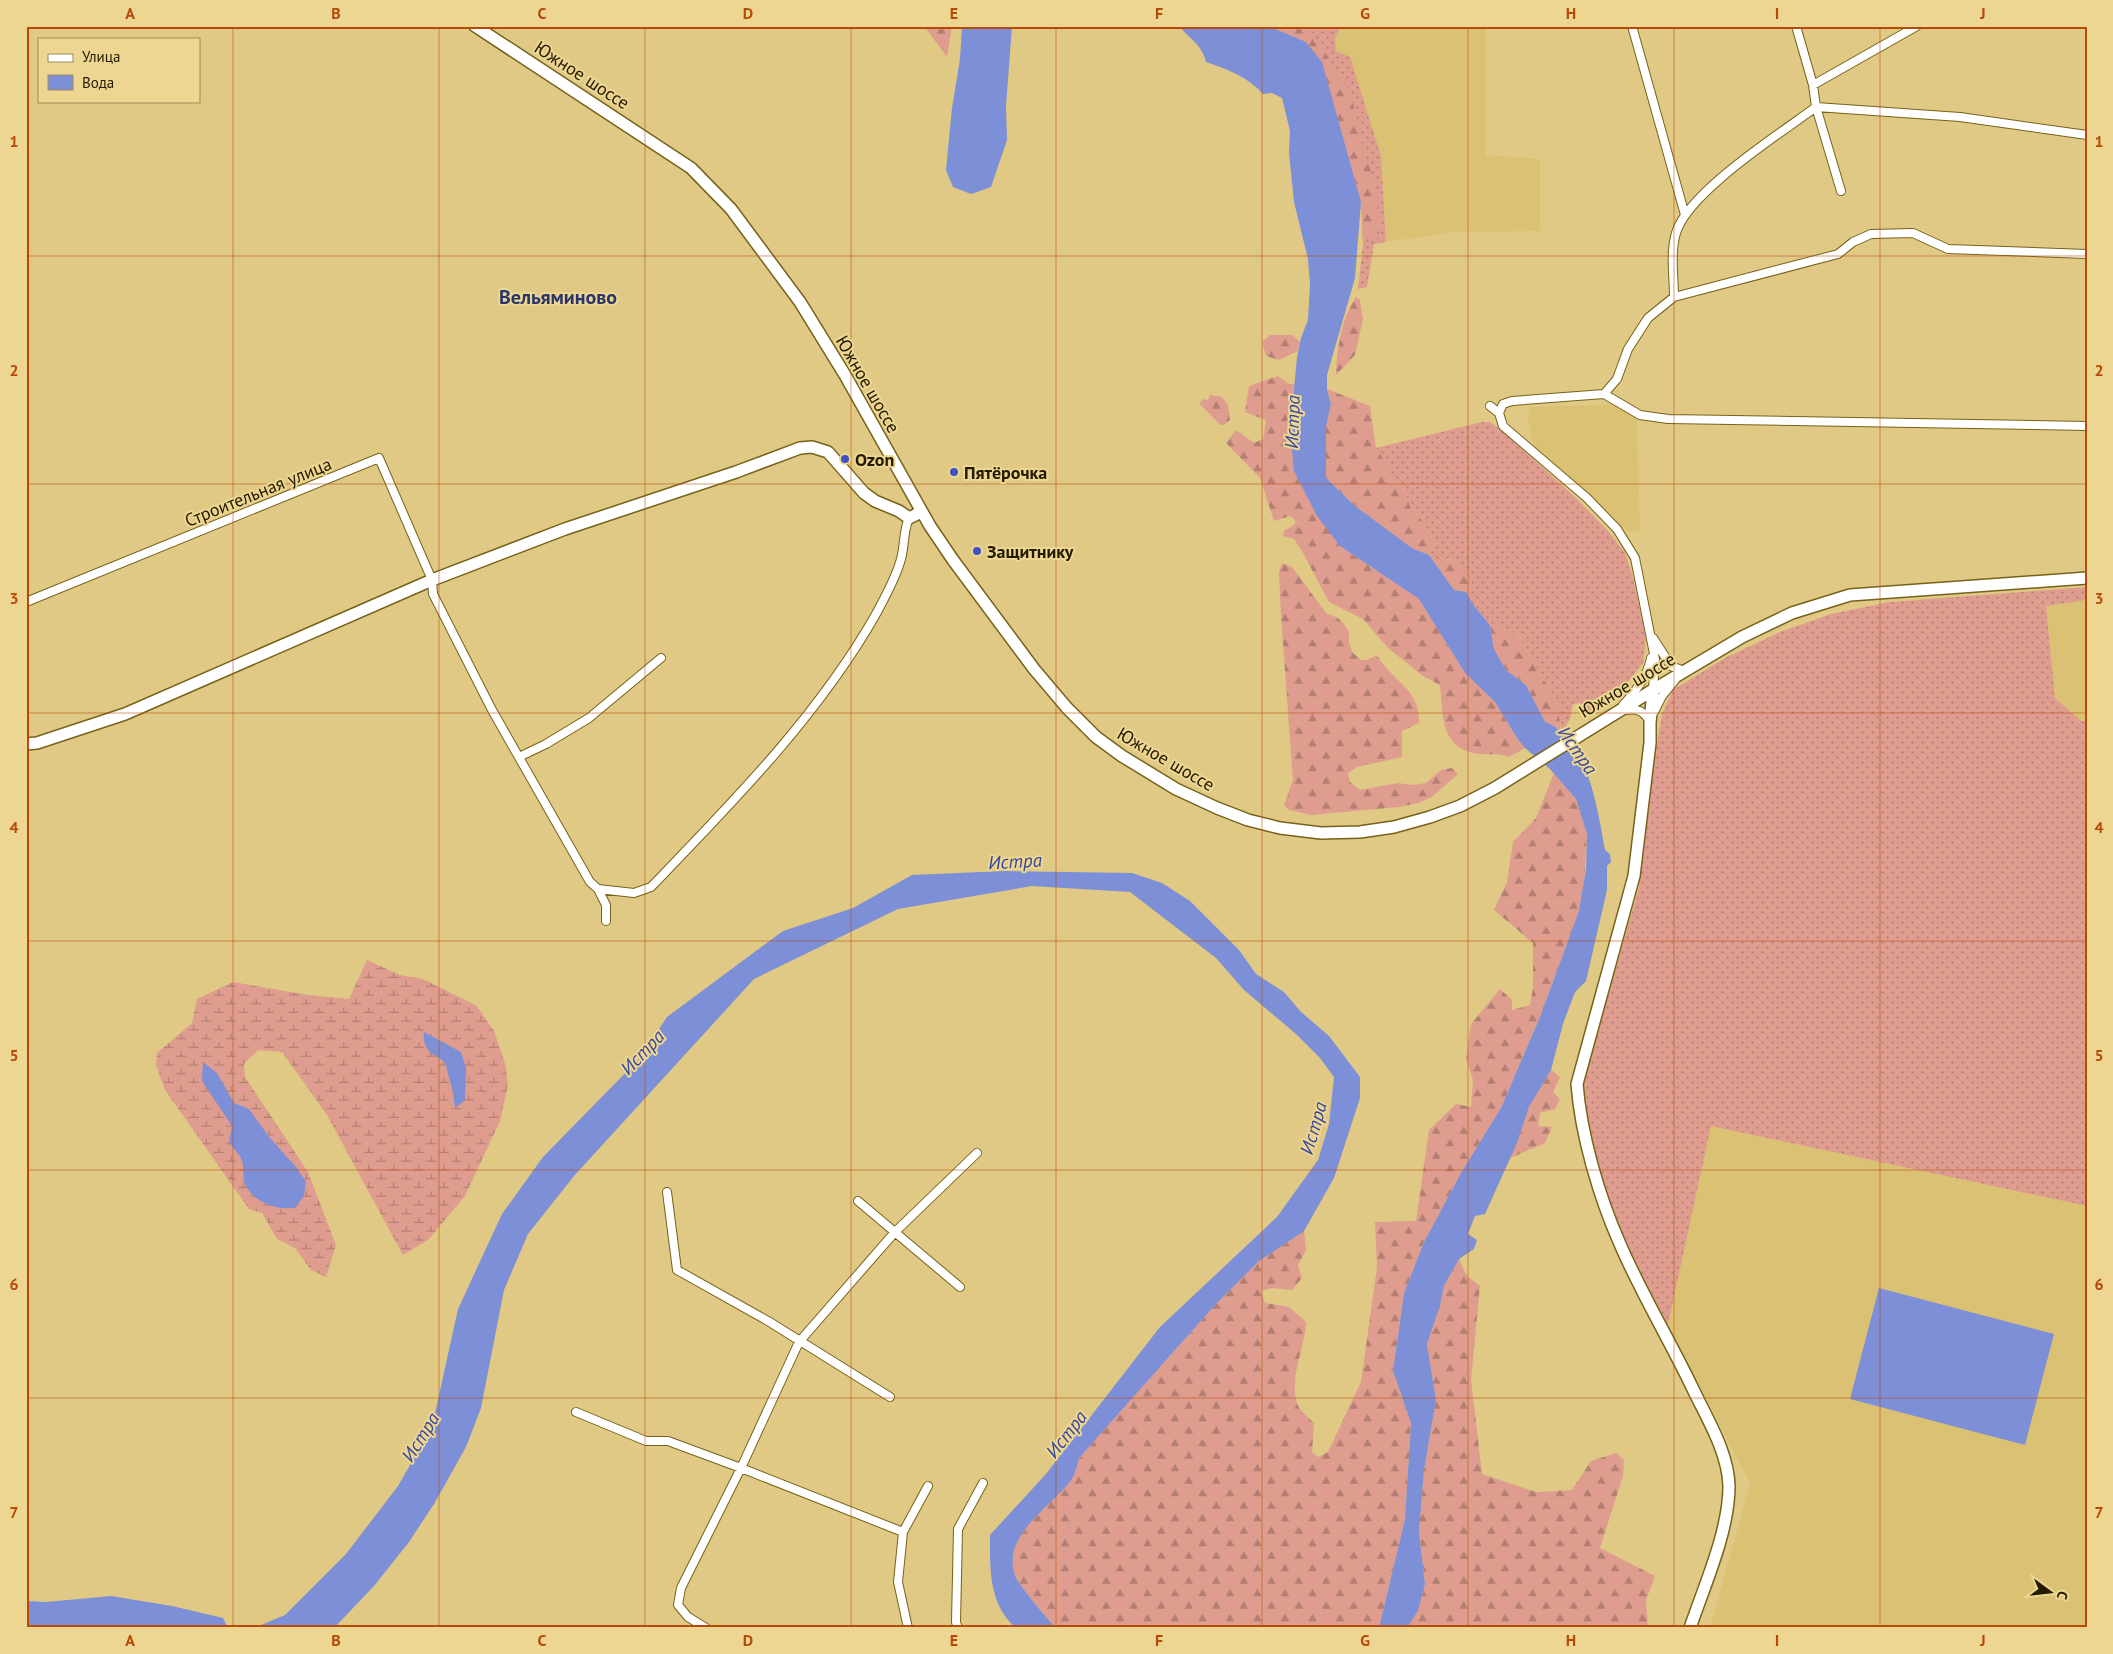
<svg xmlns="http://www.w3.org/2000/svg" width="2113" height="1654" viewBox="0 0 2113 1654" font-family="'PT Sans',sans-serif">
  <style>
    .built { fill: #dbc174 }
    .grass { fill: url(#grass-dots) }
    .forest { fill: url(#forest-firs) }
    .wetland { fill: url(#wetland-marsh) }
    .water { fill: #7c8fd7 }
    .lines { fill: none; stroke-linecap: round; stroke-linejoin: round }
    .street-casing { stroke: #77621a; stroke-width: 10 }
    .secondary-casing { stroke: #77621a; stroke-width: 14 }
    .street { stroke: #fff; stroke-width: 8 }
    .secondary { stroke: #fff; stroke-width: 11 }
    .grid { fill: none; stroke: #b74909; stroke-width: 1; stroke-opacity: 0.55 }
    .poi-dot { fill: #404fc3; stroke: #edd691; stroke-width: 2 }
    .labels { text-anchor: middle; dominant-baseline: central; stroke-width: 4; stroke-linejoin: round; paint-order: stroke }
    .street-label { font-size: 18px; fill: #231a00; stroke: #edd691 }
    .poi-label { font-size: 18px; font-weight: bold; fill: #231a00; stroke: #edd691; text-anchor: start }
    .water-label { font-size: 19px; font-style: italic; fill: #38479d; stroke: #edd691 }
    .quarter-label { font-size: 20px; font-weight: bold; fill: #2a356e; stroke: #edd691 }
    .neatline { fill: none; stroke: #b74909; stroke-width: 2 }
    .grid-label { font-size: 16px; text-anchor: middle; font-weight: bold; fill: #b74909 }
  </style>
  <defs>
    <pattern id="grass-dots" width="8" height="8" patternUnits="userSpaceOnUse" patternTransform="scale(1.25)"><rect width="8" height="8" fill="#df9d90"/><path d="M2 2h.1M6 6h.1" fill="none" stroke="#b47f73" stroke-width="1.8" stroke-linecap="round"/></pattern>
    <pattern id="forest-firs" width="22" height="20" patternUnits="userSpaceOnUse" patternTransform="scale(1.25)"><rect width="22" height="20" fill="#df9d90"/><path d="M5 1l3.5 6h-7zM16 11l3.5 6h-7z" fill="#b47f73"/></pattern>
    <pattern id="wetland-marsh" width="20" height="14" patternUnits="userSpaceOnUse" patternTransform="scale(1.25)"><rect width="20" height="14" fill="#df9d90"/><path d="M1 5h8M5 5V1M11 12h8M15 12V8" fill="none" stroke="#b47f73"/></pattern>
  </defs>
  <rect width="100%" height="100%" fill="#e0c984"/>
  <path class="built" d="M 1341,26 L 1486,26 L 1486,155 L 1540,159 L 1540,231 L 1455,232 L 1386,242 L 1381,156 L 1336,51 L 1335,38 Z
    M 1606,405 L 1614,406 L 1637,417 L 1640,531 L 1630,532 L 1623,528 L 1533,445 L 1528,418 L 1531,407 Z
    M 2087,600 L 2087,721 L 2081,721 L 2055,698 L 2046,605 Z
    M 1711,1126 L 2087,1206 L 2087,1628 L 1710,1628 L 1750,1483 L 1668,1325 Z"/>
  <path class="grass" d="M 1268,26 L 1341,26 L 1335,38 L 1336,51 L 1350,57 L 1381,156 L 1386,242 L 1374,244 L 1367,287 L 1358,289 L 1363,244 L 1361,202 L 1306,42 Z
    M 1482,422 L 1490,422 L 1501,430 L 1575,497 L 1609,532 L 1625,553 L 1633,577 L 1646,638 L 1643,663 L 1621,690 L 1586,716 L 1580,703 L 1573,704 L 1570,719 L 1564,729 L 1561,730 L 1558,707 L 1551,690 L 1541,676 L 1519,636 L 1498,625 L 1490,625 L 1475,607 L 1466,592 L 1469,590 L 1472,582 C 1466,570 1464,563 1451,558 L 1436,565 L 1429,555 L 1435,543 L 1419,516 L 1412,512 L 1404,489 L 1388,477 L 1376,448 Z
    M 2087,587 L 2087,600 L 2046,606 L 2055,698 L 2081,721 L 2087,721 L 2087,1206 L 1711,1126 L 1668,1325 L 1618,1230 L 1585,1131 L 1584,1080 L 1639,888 L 1652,773 L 1662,714 L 1673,690 L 1725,658 L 1780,632 L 1831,614 L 1890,602 Z"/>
  <path class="forest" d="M 924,26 L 952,26 L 947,57 Z
    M 1268,26 L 1308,26 L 1350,91 L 1365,153 L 1378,193 L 1379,238 L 1373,238 L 1363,244 L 1361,202 L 1322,62 L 1306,42 Z
    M 1356,297 L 1360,300 L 1363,319 L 1355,355 L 1336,375 C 1337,349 1341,319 1356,297 Z
    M 1270,335 L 1292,335 L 1300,342 L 1298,351 L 1279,360 L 1266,356 L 1262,342 Z
    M 1278,376 L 1289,384 L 1294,384 L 1290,428 L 1340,546 L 1419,599 L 1465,673 L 1495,702 L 1517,738 L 1525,748 L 1509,757 C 1499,753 1490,755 1479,754 C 1440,749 1443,715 1440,685 L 1423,676 L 1388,648 L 1363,619 L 1329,602 L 1302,551 L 1294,539 L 1283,536 L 1284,531 L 1295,524 L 1295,520 L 1290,516 L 1274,521 L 1260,478 L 1226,443 L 1236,430 L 1254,443 L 1263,439 L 1266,420 L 1245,412 L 1249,386 Z
    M 1327,389 L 1370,406 L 1376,448 L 1390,470 L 1388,477 L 1404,489 L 1412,512 L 1419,516 L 1435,543 L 1429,555 L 1412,548 L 1355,506 L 1326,478 L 1326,427 L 1331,404 Z
    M 1210,395 L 1222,397 L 1228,405 L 1230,420 L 1224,425 L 1220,425 L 1199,403 L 1204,399 L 1208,400 Z
    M 1452,558 L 1466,567 L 1472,582 L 1469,590 L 1466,592 L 1454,590 L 1436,565 Z
    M 1282,563 L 1292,567 L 1326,613 L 1338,618 L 1344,624 L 1349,632 L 1349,643 L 1353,653 L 1361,660 L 1367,660 L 1377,655 C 1393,683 1420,688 1419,723 L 1402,731 L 1402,757 L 1357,767 L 1348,773 L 1350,782 L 1360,790 L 1398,783 L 1411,785 L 1426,783 L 1441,770 L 1452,768 L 1458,774 L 1433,796 L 1419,803 L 1399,807 L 1311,815 L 1289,810 L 1284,805 L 1293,780 L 1281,615 L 1279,572 Z
    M 1490,625 L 1498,625 L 1519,636 L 1541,676 L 1551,690 L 1558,707 L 1561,730 L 1545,722 L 1526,685 L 1506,670 L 1494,649 Z
    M 1554,773 L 1576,799 L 1587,834 L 1584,887 L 1579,911 L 1540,1017 L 1501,1108 L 1461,1173 L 1424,1242 L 1404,1293 L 1393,1371 L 1411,1423 L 1405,1519 L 1379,1628 L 1056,1628 C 1048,1619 1016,1583 1014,1573 C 1004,1532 1052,1507 1072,1479 C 1076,1473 1077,1464 1080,1457 L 1216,1304 L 1258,1262 L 1304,1231 L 1306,1250 L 1298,1265 L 1302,1278 L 1292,1290 L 1272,1288 L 1261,1291 L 1265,1303 L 1289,1307 L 1306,1322 C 1305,1349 1289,1376 1297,1403 C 1299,1410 1309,1418 1314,1423 L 1312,1452 L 1318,1457 L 1328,1452 L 1361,1382 L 1377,1267 L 1375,1222 L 1416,1221 L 1429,1130 L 1456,1104 L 1471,1107 L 1473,1080 L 1466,1059 L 1471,1024 L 1500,989 L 1512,1000 L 1512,1010 L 1530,1005 L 1533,987 L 1533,943 L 1494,910 L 1507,882 L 1513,842 L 1536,818 Z
    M 1551,1070 L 1560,1077 L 1553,1092 L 1560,1099 L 1555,1109 L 1540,1113 L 1538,1126 L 1552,1127 L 1545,1143 L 1508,1159 L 1517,1143 L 1529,1107 Z
    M 1459,1259 L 1467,1276 L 1480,1286 L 1471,1380 L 1482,1474 L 1536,1492 L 1572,1490 L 1591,1461 L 1616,1453 L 1624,1460 L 1623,1476 L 1600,1548 L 1655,1576 L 1646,1600 L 1648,1628 L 1407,1628 L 1418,1611 L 1425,1584 L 1419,1532 L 1424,1470 L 1436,1400 L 1427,1344 L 1440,1306 L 1444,1286 Z"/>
  <path class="wetland" d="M 367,960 L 400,975 L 423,979 L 477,1006 L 494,1031 L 505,1063 L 508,1085 L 500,1121 L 465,1196 L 428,1240 L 403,1255 L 327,1115 L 282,1052 L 258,1050 L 244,1064 L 245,1077 L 308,1172 L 336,1245 L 326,1277 L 311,1270 L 295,1248 L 277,1239 L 262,1213 L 249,1209 L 165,1090 L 156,1065 L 157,1053 L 192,1023 L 197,999 L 233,982 L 308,995 L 349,999 Z"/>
  <path class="water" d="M 962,26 L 1012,26 L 1006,106 L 1007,140 L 991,187 L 971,194 L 953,187 L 946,170 L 952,108 L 960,59 Z
    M 1179,26 L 1268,26 L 1306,42 L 1322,62 L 1361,202 L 1355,278 L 1327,375 L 1327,389 L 1331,404 L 1326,427 L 1326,478 L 1355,506 L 1412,548 L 1429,555 L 1454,590 L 1466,592 L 1475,607 L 1490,625 L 1494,649 L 1506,670 L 1526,685 L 1545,722 C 1588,737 1598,812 1605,850 L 1610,854 L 1611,862 L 1607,866 L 1607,890 L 1586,981 L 1575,992 L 1563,1024 L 1551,1070 L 1529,1107 L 1517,1143 L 1485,1214 L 1475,1216 L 1468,1234 L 1477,1240 L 1474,1249 L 1459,1259 L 1444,1286 L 1440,1306 L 1427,1344 L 1436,1400 L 1424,1470 L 1419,1532 L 1425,1584 L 1418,1611 L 1407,1628 L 1379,1628 L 1405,1519 L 1411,1423 L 1393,1371 L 1404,1293 L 1424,1242 L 1461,1173 L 1501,1108 L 1540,1017 L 1579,911 L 1586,869 L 1587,834 L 1576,799 L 1550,769 L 1525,748 L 1517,738 L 1495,702 L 1465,673 L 1419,599 L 1340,546 L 1317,516 L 1294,471 L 1290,428 L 1297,358 L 1301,338 L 1308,320 L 1310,285 L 1308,259 L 1294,202 L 1289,153 L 1290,131 L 1282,98 L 1272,93 L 1263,94 C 1248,77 1227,69 1206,62 C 1203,46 1189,38 1179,26 Z
    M 1005,871 L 1132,873 L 1162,883 L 1190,901 L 1239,950 L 1256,974 L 1284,992 L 1301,1012 L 1329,1036 L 1360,1077 L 1360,1098 L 1334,1178 L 1304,1231 L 1258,1262 L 1216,1304 L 1080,1457 C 1077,1464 1076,1473 1072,1479 C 1052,1507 1004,1532 1014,1573 C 1016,1583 1048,1619 1056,1628 L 1016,1628 C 988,1604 990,1567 990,1535 L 1046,1474 L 1160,1327 L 1277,1217 L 1318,1160 L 1329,1124 L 1334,1077 L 1320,1058 L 1296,1034 L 1244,990 L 1216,958 L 1130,892 L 1032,886 L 898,909 L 754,979 L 574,1176 L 528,1234 L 504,1290 L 481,1408 L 466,1447 L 434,1504 L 409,1542 L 374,1586 L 334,1628 L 254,1628 L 285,1615 L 346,1554 L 398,1486 L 432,1427 L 458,1309 L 502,1214 L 543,1157 L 640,1058 L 667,1017 L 783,931 L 853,908 L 912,875 Z
    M 424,1032 L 461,1052 L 466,1068 L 465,1100 L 455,1108 L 453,1092 L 445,1062 C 432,1054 422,1050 424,1032 Z
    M 203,1062 L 217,1073 L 234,1103 L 249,1109 L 270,1138 L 296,1167 L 306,1182 L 304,1196 L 295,1208 C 275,1210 250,1201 244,1181 C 242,1175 245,1167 242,1161 C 240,1155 233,1148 229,1142 L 232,1126 L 202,1081 Z
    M 1879,1288 L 2054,1334 L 2025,1445 L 1850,1399 Z
    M 111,1596 L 172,1606 L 223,1618 L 227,1626 L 231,1628 L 26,1628 L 26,1601 L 46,1602 Z"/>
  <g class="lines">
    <g class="street-casing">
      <path id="street" d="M 1632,26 L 1685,215
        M 1796,26 L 1813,85 L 1816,107 L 1841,191
        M 1813,85 L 1917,26
        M 1674,297 C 1674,277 1670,253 1676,233 C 1688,192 1781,133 1816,107 L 1960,117 L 2087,135
        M 1604,394 L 1617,379 L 1628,349 L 1648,318 L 1674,297 L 1838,254 L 1853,242 L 1871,234 L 1913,233 L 1948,249 L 2087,254
        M 1490,406 L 1499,413 L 1503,426 L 1587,498 L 1617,529 L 1635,558 L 1655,659 L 1653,690
        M 1499,413 L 1503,404 L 1512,401 L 1604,394 L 1640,415 L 1668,419 L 2087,426
        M 26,602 L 379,458 L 432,580 L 433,594 L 492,710 L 590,882 L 598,889 L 634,893 L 651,887 C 731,804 819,715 876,614 C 885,597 896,578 901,559 C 905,545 903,531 909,518
        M 1653,638 L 1671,666 L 1684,671
        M 1623,705 C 1635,693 1648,675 1651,658
        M 1625,710 C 1638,708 1644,711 1650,722
        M 1654,712 L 1662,696 L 1675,680
        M 519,757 L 546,744 L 589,718 L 661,658
        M 598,889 L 606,905 L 606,921
        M 667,1192 L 677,1270 L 768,1321 L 890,1397
        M 858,1201 L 960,1287
        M 576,1412 L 646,1441 L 668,1441 L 741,1468 L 903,1532
        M 706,1628 L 688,1617 L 678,1605 L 681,1588 L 741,1468 L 799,1342 L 895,1232 L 977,1153
        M 908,1628 L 898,1582 L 903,1532 L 928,1486
        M 958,1628 L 956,1622 L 958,1529 L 983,1483"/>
    </g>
    <g class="secondary-casing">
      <path id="secondary" d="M 475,26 L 691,168 L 731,209 L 800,302 L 845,375 L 930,526 L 953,560 L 1034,669 L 1067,708 L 1096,737 L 1122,756 L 1176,789 L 1217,808 L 1248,820 L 1280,828 L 1321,833 L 1360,832 L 1394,827 L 1430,817 L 1460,806 L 1495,788 L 1653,690 L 1742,637 L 1792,613 L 1850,595 L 2087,578
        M 1653,690 L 1650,723 L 1650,743 L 1634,876 L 1577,1084 C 1581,1135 1599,1197 1620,1244 C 1641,1293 1669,1339 1692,1387 C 1706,1417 1728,1451 1729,1486 C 1729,1531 1705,1584 1690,1628
        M 26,744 L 37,743 L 125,714 L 432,580 L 565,529 L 736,472 L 800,448 L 812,447 L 828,452 L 864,493 L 875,501 L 899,511 L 909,518 L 921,512"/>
    </g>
    <use href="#street" class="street"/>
    <use href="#secondary" class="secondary"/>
  </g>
  <path class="grid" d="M 233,26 L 233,1628M 439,26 L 439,1628M 645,26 L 645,1628M 851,26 L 851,1628M 1056,26 L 1056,1628M 1262,26 L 1262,1628M 1468,26 L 1468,1628M 1674,26 L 1674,1628M 1880,26 L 1880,1628M 26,256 L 2087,256M 26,484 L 2087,484M 26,713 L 2087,713M 26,941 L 2087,941M 26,1170 L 2087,1170M 26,1398 L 2087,1398"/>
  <g class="poi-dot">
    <circle cx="845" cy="459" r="5"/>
    <circle cx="954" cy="472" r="5"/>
    <circle cx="977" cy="551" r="5"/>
  </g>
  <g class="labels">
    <g class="street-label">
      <text transform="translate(582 75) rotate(33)">Южное шоссе</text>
      <text transform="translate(868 384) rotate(60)">Южное шоссе</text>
      <text transform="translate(258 492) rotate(-22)">Строительная улица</text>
      <text transform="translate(1627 685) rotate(-31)">Южное шоссе</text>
      <text transform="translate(1166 759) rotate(30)">Южное шоссе</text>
    </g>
    <g class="poi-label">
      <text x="855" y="459">Ozon</text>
      <text x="964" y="472">Пятёрочка</text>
      <text x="987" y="551">Защитнику</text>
    </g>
    <g class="water-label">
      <text transform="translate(1292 422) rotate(-88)">Истра</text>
      <text transform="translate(1578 750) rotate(55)">Истра</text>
      <text transform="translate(1015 861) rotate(-3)">Истра</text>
      <text transform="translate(642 1052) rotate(-46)">Истра</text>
      <text transform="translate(1313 1128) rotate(-74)">Истра</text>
      <text transform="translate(1066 1434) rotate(-52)">Истра</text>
      <text transform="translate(420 1437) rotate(-58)">Истра</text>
    </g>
    <g class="quarter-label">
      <text x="558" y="297">Вельяминово</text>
    </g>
  </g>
  <rect width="2113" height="1654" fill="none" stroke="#edd691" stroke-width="55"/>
  <rect x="38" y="38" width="162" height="65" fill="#edd691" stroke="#9c8b57"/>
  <rect x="48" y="54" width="25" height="8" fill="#ffffff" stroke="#9c8b57"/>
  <text x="82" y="62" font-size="15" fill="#231a00">Улица</text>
  <rect x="48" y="75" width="25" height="15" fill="#7c8fd7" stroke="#9c8b57"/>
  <text x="82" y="88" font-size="15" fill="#231a00">Вода</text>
  <g transform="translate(2050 1592) rotate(105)" stroke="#edd691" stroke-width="4" paint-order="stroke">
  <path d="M0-4L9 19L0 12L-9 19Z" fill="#231a00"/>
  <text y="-8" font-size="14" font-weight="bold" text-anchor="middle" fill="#231a00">С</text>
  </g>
  <rect x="28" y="28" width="2058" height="1598" class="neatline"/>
  <g class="grid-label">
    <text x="130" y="19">A</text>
    <text x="336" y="19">B</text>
    <text x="542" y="19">C</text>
    <text x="748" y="19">D</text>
    <text x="954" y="19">E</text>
    <text x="1159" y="19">F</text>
    <text x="1365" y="19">G</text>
    <text x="1571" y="19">H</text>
    <text x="1777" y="19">I</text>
    <text x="1983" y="19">J</text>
    <text x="14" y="147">1</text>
    <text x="2099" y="147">1</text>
    <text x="14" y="376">2</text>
    <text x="2099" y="376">2</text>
    <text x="14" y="604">3</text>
    <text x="2099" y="604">3</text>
    <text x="14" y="833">4</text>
    <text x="2099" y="833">4</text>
    <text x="14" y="1061">5</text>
    <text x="2099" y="1061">5</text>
    <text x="14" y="1290">6</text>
    <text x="2099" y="1290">6</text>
    <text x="14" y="1518">7</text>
    <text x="2099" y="1518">7</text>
    <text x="130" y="1646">A</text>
    <text x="336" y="1646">B</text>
    <text x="542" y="1646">C</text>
    <text x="748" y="1646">D</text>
    <text x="954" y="1646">E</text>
    <text x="1159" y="1646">F</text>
    <text x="1365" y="1646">G</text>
    <text x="1571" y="1646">H</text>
    <text x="1777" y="1646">I</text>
    <text x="1983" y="1646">J</text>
  </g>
</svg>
